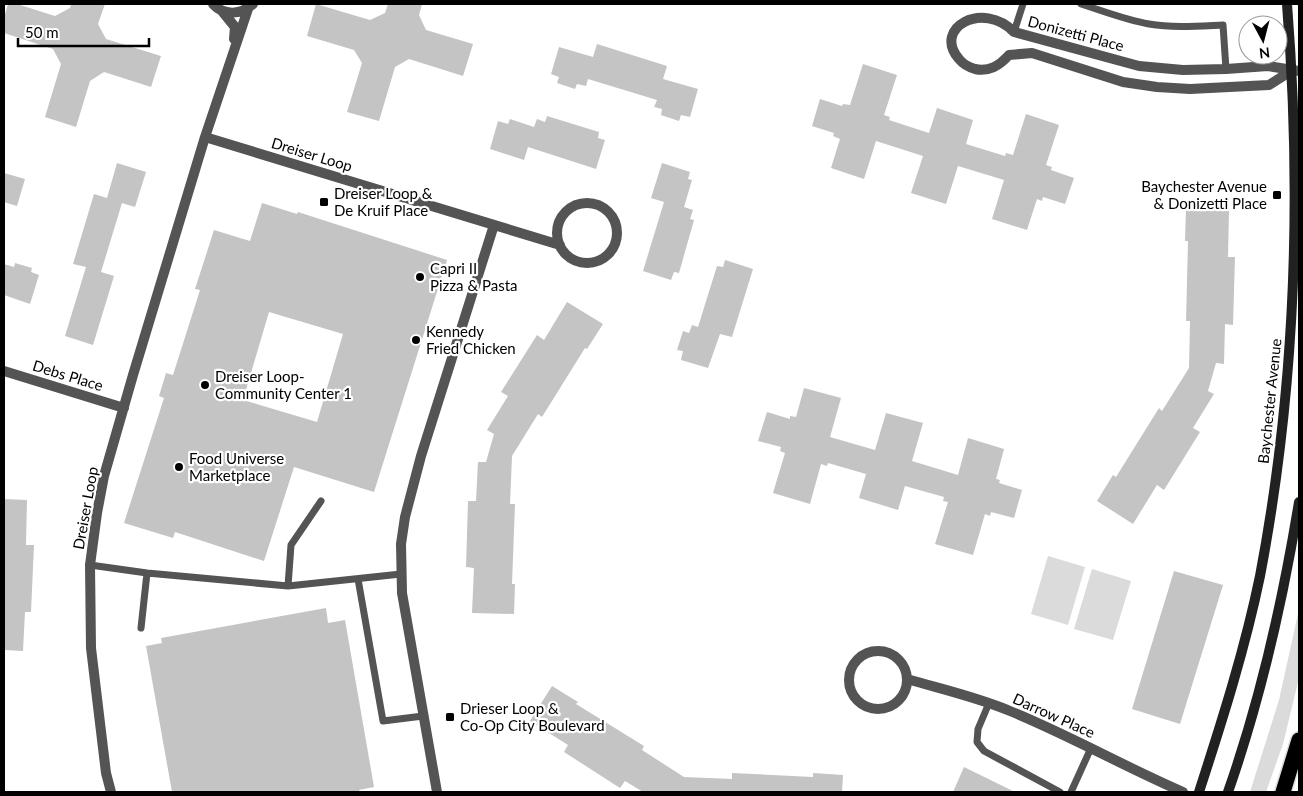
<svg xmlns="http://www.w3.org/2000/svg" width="1303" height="796" viewBox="0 0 1303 796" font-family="Lato,sans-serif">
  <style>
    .green { fill: #dbdbdb }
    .building { fill: #c4c4c4; fill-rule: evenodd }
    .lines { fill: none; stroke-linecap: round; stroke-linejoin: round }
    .highway-casing { stroke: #dbdbdb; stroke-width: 18 }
    .lane { stroke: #545454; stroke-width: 7 }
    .street { stroke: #545454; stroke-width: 10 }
    .secondary { stroke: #212121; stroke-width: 10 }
    .highway { stroke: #000; stroke-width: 15 }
    .poi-dot { fill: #000; stroke: #fff; stroke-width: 2 }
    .labels { text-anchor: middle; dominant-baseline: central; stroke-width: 4.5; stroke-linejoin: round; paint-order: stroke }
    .street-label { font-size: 15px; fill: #000; stroke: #fff }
    .poi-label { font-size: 15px; fill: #000; stroke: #fff; text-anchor: start }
  </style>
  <rect width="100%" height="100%" fill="#fff"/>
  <path class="green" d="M 1048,556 L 1085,567 L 1068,625 L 1031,614 Z
    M 1092,569 L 1131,581 L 1113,640 L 1074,629 Z
    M 1299,609 L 1299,678 L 1283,744 L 1266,792 L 1250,792 L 1279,700 Z"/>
  <path class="building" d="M 8,4 L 17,4 L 55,16 L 70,8 L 71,4 L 105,4 L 98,24 L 106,39 L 161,56 L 151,87 L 104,72 L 90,81 L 76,127 L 45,117 L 61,64 L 53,49 L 4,33 L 4,18 Z
    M 316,4 L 370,20 L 385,13 L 388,4 L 422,4 L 419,15 L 426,30 L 473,44 L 463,76 L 409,59 L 395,67 L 379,121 L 347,112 L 362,63 L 354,50 L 307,36 Z
    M 597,44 L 667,66 L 663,79 L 698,89 L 690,117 L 681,115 L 679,121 L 661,115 L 662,109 L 654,107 L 657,100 L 588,79 L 586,86 L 577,84 L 575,89 L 557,83 L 559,77 L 551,74 L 559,47 L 593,57 Z
    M 863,64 L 897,75 L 884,115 L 890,117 L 889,120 L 929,133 L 937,108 L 973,120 L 966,144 L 1005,156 L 1006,153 L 1013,155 L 1026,114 L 1059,125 L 1046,165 L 1052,167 L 1051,170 L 1074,178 L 1065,204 L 1043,197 L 1042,201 L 1037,199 L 1027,230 L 992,219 L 1004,180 L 958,166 L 946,204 L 911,193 L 923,156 L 876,141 L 864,179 L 831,168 L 840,139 L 833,136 L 834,133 L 812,126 L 820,99 L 842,106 L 843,104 L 850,105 Z
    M 547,116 L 599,132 L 598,138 L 605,140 L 596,169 L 528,147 L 524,160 L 490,149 L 498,121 L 508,124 L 510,119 L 534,127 L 537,119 L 545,122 Z
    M 117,163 L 146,172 L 135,207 L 122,203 L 101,272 L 114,276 L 93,345 L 65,336 L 86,267 L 73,264 L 94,194 L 107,198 Z
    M 662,163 L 690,172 L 688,179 L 692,180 L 684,207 L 693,210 L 690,219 L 694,220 L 679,273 L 674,272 L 671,280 L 643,271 L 664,202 L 651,198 Z
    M 4,173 L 25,179 L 17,206 L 4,202 Z
    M 262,203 L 297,214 L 298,212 L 447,260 L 374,492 L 294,467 L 264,561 L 175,532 L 173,538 L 124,523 L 164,398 L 159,396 L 166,373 L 173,375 L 200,290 L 195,289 L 214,230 L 250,241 ZM 269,312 L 343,334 L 317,422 L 243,400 Z
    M 1186,210 L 1229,211 L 1228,257 L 1235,257 L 1233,325 L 1225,324 L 1224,364 L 1216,363 L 1208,391 L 1214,394 L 1193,428 L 1200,432 L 1164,490 L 1157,485 L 1133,524 L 1097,501 L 1113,475 L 1116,477 L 1159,408 L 1162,411 L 1189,368 L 1190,321 L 1186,321 L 1188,241 L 1185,241 Z
    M 725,260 L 753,269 L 732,337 L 720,334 L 708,368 L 681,360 L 683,351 L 677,350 L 683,331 L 689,333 L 692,325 L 698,327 L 717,266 L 723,267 Z
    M 15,263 L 32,268 L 31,272 L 39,275 L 30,304 L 4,295 L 4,264 L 14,267 Z
    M 567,302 L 603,324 L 587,349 L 585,348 L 542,417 L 538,414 L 512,456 L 510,504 L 515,504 L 512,584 L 515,584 L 514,614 L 472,613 L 474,568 L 466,567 L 468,501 L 476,501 L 478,462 L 486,462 L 494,434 L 487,430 L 508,396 L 501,392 L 537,335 L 544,340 Z
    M 804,388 L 841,398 L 830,437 L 875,450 L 886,413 L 923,423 L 912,461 L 958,475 L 968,438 L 1004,449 L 996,479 L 1000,480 L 999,483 L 1022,490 L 1014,518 L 991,512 L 990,516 L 985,514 L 973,555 L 935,544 L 948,502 L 943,501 L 944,497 L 905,486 L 898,510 L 859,498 L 866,474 L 828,463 L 827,466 L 821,464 L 810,504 L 773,493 L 785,453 L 780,451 L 781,447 L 758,441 L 767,412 L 790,419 L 790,416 L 796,417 Z
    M 4,499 L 27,500 L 26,545 L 34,545 L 31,612 L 25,612 L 23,651 L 4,650 Z
    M 1174,571 L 1223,585 L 1180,724 L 1132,709 Z
    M 326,608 L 328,623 L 345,620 L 374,787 L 359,790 L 360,792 L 172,792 L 146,646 L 162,643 L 161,638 Z
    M 552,686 L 578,702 L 576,704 L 644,746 L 642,750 L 684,777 L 732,779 L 732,773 L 813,777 L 813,773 L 843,775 L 842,792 L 643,792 L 625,781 L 620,788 L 564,752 L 568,745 L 530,721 Z
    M 964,767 L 1015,792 L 953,792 Z"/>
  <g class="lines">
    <g class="highway-casing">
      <path id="highway" d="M 1283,792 L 1299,740"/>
    </g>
    <path class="lane" d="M 1081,4 C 1103,11 1126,20 1149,24 C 1173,28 1199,26 1223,25 L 1226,69
      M 1014,32 L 1023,4
      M 90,565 L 147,573 L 288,586 L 401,574
      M 358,579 L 383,721 L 423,716
      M 288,586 L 291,545 L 321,501
      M 141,628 L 147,573
      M 989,703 L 978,729 L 977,742 L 984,751 L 1060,792
      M 1071,792 L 1091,748"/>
    <path class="street" d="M 213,4 C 224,16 241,15 253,4
      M 222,11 L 235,27 L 234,39
      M 1291,71 L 1269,85 L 1190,89 L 1157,87 L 1123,82 L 1032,53 L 1009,55 C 999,66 989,72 975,69 C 968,67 963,64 959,59 C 932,28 983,0 1014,32 L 1139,66 L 1183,70 L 1226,69 L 1268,66 L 1299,71
      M 205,137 L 560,245
      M557 233a30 30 0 1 1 60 0a30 30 0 1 1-60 0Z
      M 4,371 L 124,408
      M849 680a29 29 0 1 1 58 0a29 29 0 1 1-58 0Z
      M 907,679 C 941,689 977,697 1010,711 C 1069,735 1125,767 1183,792
      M 111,792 L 106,773 L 91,648 L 90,565 L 97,513 L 104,476 L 133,375 L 205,137 L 248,9
      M 437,792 L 402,593 L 401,544 L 405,517 L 421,456 L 494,225"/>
    <path class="secondary" d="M 1199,792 C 1222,721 1245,649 1260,576 C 1296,387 1302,195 1287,4
      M 1228,792 C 1261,698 1283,600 1299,502"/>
    <use href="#highway" class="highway"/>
  </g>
  <g class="poi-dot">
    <rect x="1272" y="190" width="10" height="10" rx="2.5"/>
    <rect x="319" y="197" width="10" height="10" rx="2.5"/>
    <circle cx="420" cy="277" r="5"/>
    <circle cx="416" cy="340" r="5"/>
    <circle cx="205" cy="385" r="5"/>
    <circle cx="179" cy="467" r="5"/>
    <rect x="445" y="712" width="10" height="10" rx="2.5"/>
  </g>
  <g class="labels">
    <g class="street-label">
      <text transform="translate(1076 33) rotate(15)">Donizetti Place</text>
      <text transform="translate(312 154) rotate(17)">Dreiser Loop</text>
      <text transform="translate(68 375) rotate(17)">Debs Place</text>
      <text transform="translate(1269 401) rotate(-84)">Baychester Avenue</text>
      <text transform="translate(85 508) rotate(-80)">Dreiser Loop</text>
      <text transform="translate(1054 715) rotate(24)">Darrow Place</text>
    </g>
    <g class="poi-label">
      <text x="1267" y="186" text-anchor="end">Baychester Avenue<tspan x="1267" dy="17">&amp; Donizetti Place</tspan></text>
      <text x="334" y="193">Dreiser Loop &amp;<tspan x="334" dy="17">De Kruif Place</tspan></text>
      <text x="430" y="268">Capri II<tspan x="430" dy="17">Pizza &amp; Pasta</tspan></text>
      <text x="426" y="331">Kennedy<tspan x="426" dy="17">Fried Chicken</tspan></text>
      <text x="215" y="376">Dreiser Loop-<tspan x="215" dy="17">Community Center 1</tspan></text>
      <text x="189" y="458">Food Universe<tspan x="189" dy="17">Marketplace</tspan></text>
      <text x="460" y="708">Drieser Loop &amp;<tspan x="460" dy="17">Co-Op City Boulevard</tspan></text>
    </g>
  </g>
  <rect width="1303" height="796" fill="none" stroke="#000000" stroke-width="10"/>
  <g transform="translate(1263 40) rotate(173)"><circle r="24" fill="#ffffff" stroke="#999999"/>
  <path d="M0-4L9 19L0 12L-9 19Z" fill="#000000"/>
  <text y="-8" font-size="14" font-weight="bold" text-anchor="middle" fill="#000000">N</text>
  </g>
  <path d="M18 38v8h131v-8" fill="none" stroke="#000000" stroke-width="2.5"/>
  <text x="25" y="38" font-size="15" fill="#000000" stroke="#ffffff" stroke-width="4" paint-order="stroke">50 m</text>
</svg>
